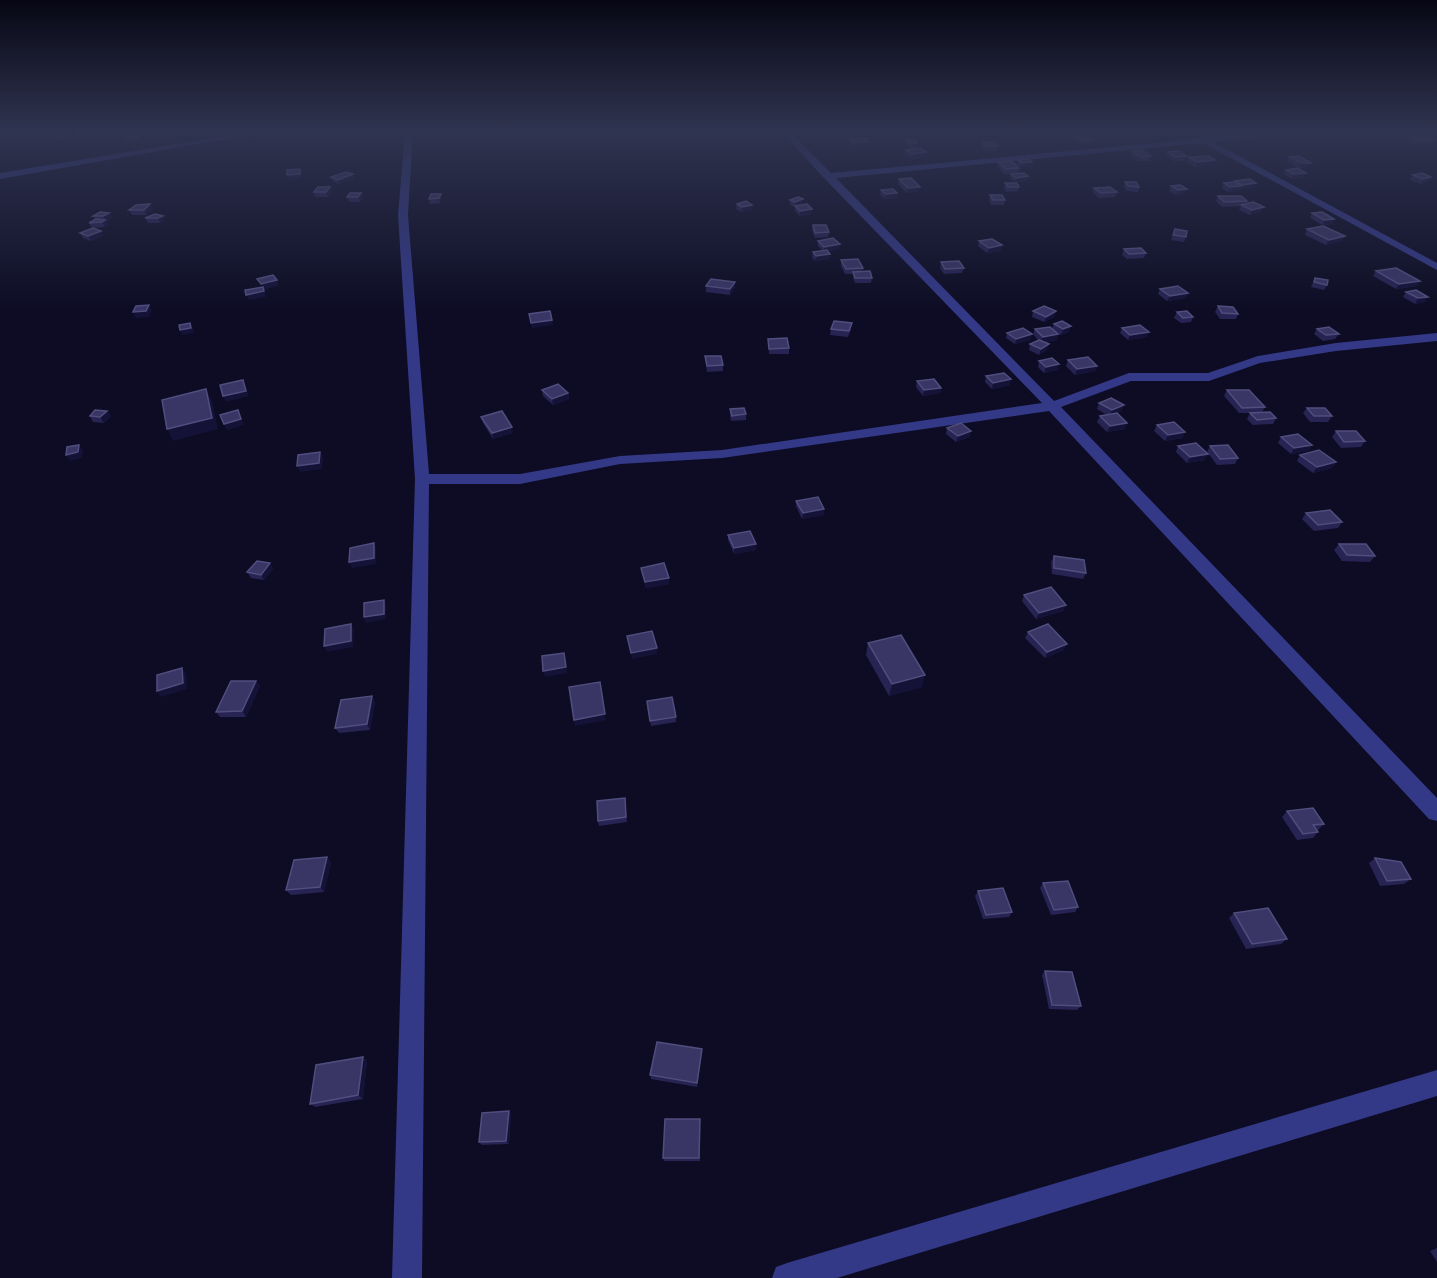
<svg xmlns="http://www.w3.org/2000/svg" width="1437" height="1278" viewBox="0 0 1437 1278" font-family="Mulish,sans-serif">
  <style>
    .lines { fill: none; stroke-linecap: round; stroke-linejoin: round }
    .minor { fill: #333987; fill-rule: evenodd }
    .wall { fill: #272353 }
    .shaded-wall { fill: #151238 }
    .building { fill: #393565; stroke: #504e7e; stroke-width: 1.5 }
  </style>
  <rect width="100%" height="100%" fill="#0d0c24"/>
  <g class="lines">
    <path class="minor" d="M 249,132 L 266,132 L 0,179 L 0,173 Z
      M 405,132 L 413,132 L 408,215 L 429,474 L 520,474 L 620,456 L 722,450 L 1042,403 L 824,178 L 782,132 L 790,132 L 831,173 L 1197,139 L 1201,136 L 1300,132 L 1296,134 L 1213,142 L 1437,263 L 1437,270 L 1203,143 L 836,178 L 1054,401 L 1129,373 L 1208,373 L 1258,356 L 1336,343 L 1437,333 L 1437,341 L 1336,351 L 1260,363 L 1209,381 L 1131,381 L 1061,407 L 1437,798 L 1437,821 L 1429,819 L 1049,411 L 722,458 L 620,464 L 520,484 L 429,484 L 422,1278 L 392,1278 L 415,479 L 398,215 Z
      M 1437,1070 L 1437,1096 L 837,1278 L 772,1278 L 776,1267 L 787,1263 Z"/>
  </g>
  <path class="wall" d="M 878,132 L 892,132 L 892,136 L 883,136 Z
    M 1000,132 L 1014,132 L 1014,133 L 1002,134 Z
    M 1143,132 L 1158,133 L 1156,138 L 1148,139 L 1142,136 Z
    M 1402,132 L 1433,140 L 1431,145 L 1414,145 L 1399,136 Z
    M 1072,133 L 1093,139 L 1092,143 L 1079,144 L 1071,138 Z
    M 849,139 L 869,146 L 853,148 L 849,144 Z
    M 906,139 L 917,143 L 916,148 L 907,148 L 906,144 Z
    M 982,142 L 998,146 L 997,151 L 984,151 L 981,147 Z
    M 906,150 L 927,152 L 927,157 L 911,159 L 905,155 Z
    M 1132,151 L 1151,156 L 1149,161 L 1139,161 L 1131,156 Z
    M 1168,152 L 1186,156 L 1184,161 L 1173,161 L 1166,156 Z
    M 1189,157 L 1214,165 L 1195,167 L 1187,162 Z
    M 1289,157 L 1311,163 L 1309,167 L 1299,168 L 1287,161 Z
    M 1018,160 L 1031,166 L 1020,167 L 1017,164 Z
    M 998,162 L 1019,168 L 1018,173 L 1004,174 L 997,166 Z
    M 1286,170 L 1303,178 L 1292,179 L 1284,174 Z
    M 1422,173 L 1428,181 L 1421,184 L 1410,180 L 1413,175 Z
    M 353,174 L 354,179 L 339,184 L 333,182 L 331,177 Z
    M 1011,174 L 1028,176 L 1027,181 L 1015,182 L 1010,179 Z
    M 899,179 L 919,191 L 907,193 L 898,184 Z
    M 1235,181 L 1256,183 L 1254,188 L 1240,189 L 1239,191 L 1228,192 L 1222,188 L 1224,183 L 1235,182 Z
    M 1125,182 L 1139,187 L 1138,192 L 1127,191 L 1124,187 Z
    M 1005,183 L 1019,187 L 1018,191 L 1006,192 L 1004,188 Z
    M 1171,186 L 1187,189 L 1185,194 L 1176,195 L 1169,191 Z
    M 330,187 L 332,192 L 328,197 L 315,197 L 314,192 Z
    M 1094,188 L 1117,192 L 1115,197 L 1099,198 L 1093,192 Z
    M 881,190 L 897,193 L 897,198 L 885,199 L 880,195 Z
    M 350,193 L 363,198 L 360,202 L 349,202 L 347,197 Z
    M 441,194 L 442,198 L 440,203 L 430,204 L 429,199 Z
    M 990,195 L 1005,200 L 1004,205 L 991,205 L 989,200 Z
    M 1218,196 L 1247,201 L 1246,204 L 1261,212 L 1250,215 L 1239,210 L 1241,206 L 1222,207 L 1216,201 Z
    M 790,200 L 802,204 L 799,205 L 812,214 L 800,216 L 795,211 L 795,207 L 790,205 Z
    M 737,204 L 752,205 L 752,210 L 742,212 L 736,209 Z
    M 153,209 L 146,215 L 132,215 L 129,210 Z
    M 109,213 L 112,218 L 106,221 L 108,225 L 105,227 L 92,228 L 89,223 L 95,220 L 93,216 Z
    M 1312,213 L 1334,219 L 1332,224 L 1322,225 L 1310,218 Z
    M 155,214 L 165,221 L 160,223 L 148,223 L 145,218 Z
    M 813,225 L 829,232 L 828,237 L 815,238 L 812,230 Z
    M 1175,229 L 1186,237 L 1184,242 L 1171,240 Z
    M 1307,229 L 1345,236 L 1342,241 L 1326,245 L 1305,235 Z
    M 101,231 L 103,236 L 91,241 L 83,238 L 80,233 Z
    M 818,241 L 839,249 L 828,251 L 830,254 L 829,259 L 815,261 L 812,257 L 813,252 L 823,251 L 818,246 Z
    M 979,241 L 1001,251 L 987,253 L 978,246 Z
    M 1124,249 L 1146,253 L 1144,258 L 1127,259 L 1122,255 Z
    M 841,260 L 863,268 L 862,271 L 872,278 L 871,283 L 855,283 L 853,277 L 853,274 L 845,274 L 841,266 Z
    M 941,262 L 964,268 L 962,273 L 944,274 L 940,268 Z
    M 1376,271 L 1417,286 L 1396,289 L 1373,276 Z
    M 1315,278 L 1327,285 L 1324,290 L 1311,287 Z
    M 706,286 L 735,287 L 730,295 L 706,292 Z
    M 1160,289 L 1186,298 L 1167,301 L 1158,294 Z
    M 1406,292 L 1425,302 L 1415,304 L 1403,297 Z
    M 1218,306 L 1238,314 L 1236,319 L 1220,319 L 1215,312 Z
    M 1033,311 L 1056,311 L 1054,317 L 1044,322 L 1032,317 Z
    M 1177,312 L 1193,317 L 1191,322 L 1181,323 L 1174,318 Z
    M 1054,324 L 1069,332 L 1061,335 L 1054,331 L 1058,334 L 1057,340 L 1044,342 L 1047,350 L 1039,355 L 1029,350 L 1030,344 L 1038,340 L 1033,334 L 1035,329 L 1052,328 Z
    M 1122,328 L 1149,332 L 1146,337 L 1128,340 L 1120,333 Z
    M 831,329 L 851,329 L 848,337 L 830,335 Z
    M 1317,329 L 1339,334 L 1335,339 L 1323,341 L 1314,334 Z
    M 1007,333 L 1031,340 L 1015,344 L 1006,338 Z
    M 768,339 L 789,348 L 789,354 L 769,354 Z
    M 705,356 L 723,365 L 723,371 L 707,372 Z
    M 1068,360 L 1097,366 L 1095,371 L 1075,375 L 1066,366 Z
    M 1039,361 L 1058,370 L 1044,373 L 1038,367 Z
    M 986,376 L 1010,385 L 992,389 L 985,382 Z
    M 917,381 L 941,388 L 940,393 L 923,396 L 916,387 Z
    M 542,390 L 568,393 L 569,399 L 553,405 L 543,396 Z
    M 1227,390 L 1265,407 L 1262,412 L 1276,418 L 1273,424 L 1253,425 L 1247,419 L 1250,413 L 1239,413 L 1224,396 Z
    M 1099,403 L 1124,405 L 1121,411 L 1115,414 L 1125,429 L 1107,432 L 1097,422 L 1100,416 L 1107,415 L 1097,409 Z
    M 1307,408 L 1332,416 L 1328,422 L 1310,422 L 1303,413 Z
    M 730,409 L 746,414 L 746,420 L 731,421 L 730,415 Z
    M 107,411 L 111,416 L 104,423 L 93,422 L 90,416 Z
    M 481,417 L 513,433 L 493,439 L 483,423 Z
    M 1157,425 L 1183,438 L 1165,441 L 1154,431 Z
    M 947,428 L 970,437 L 956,442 L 946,434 Z
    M 1336,431 L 1365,441 L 1361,447 L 1341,448 L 1332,437 Z
    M 1281,437 L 1312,445 L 1308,451 L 1291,454 L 1278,443 Z
    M 1178,446 L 1205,460 L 1187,463 L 1176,452 Z
    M 1210,446 L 1238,458 L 1235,464 L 1217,465 L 1207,452 Z
    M 1300,455 L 1336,462 L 1332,468 L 1313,473 L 1297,461 Z
    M 796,501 L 824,509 L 824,515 L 802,519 L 796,506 Z
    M 1306,513 L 1342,522 L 1338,528 L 1314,531 L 1302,519 Z
    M 728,535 L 756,544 L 756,550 L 734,554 L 728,540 Z
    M 1339,544 L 1375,556 L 1370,562 L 1342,561 L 1334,550 Z
    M 1054,556 L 1086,573 L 1083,579 L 1052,574 L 1051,562 Z
    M 641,568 L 669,578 L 669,584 L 646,588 L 642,574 Z
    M 273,569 L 264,580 L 251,578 L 247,572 Z
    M 1024,595 L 1066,605 L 1063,611 L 1036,619 L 1022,601 Z
    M 1028,632 L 1064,650 L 1045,658 L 1025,638 Z
    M 868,643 L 922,687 L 889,696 L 866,655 Z
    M 256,681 L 260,686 L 246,717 L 220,717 L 216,712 Z
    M 372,696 L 375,702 L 370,730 L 339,733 L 335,728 Z
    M 647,707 L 676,717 L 676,722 L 651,726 Z
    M 625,804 L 627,822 L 599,826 L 598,821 Z
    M 1287,811 L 1324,824 L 1318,830 L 1316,830 L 1318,832 L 1313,838 L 1297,840 L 1282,817 Z
    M 327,857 L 331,863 L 324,892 L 291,895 L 286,890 Z
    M 1375,858 L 1411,879 L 1404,884 L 1380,886 L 1369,863 Z
    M 1043,883 L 1078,907 L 1075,912 L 1051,915 L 1040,888 Z
    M 978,891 L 1012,912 L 1009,917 L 983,919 L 975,896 Z
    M 1234,913 L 1287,939 L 1281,944 L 1246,949 L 1229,918 Z
    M 1045,971 L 1081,1006 L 1077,1010 L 1049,1009 L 1042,975 Z
    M 702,1053 L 697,1087 L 651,1079 L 650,1075 Z
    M 367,1061 L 363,1099 L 315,1107 L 311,1104 Z
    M 511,1114 L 509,1144 L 482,1145 L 479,1142 Z
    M 700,1119 L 700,1161 L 664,1161 L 663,1158 Z
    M 1437,1248 L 1437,1262 L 1430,1251 Z"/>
  <path class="shaded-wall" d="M 70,132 L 73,136 L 70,140 L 59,141 L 57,137 Z
    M 84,132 L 87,132 L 88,133 L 85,139 L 79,139 L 77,135 Z
    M 1158,133 L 1156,138 L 1148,139 L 1149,134 Z
    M 139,134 L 141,139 L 139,142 L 130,143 L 127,139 Z
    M 869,142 L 869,146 L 853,148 L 853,143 Z
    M 927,152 L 927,157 L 911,159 L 912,154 Z
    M 1215,160 L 1214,165 L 1195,167 L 1197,162 Z
    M 1032,162 L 1031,166 L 1020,167 L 1021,163 Z
    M 1302,163 L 1311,163 L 1309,167 L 1299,168 Z
    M 300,169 L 302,178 L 289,180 L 287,175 Z
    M 1306,173 L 1303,178 L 1292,179 L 1294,174 Z
    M 353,174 L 354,179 L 339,184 L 338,180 Z
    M 1028,176 L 1027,181 L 1015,182 L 1016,178 Z
    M 1431,177 L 1428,181 L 1421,184 L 1423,179 Z
    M 1256,183 L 1254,188 L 1240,189 L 1242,185 Z
    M 1241,186 L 1239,191 L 1228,192 L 1230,187 Z
    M 330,187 L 332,192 L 328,197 L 326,192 Z
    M 920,187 L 919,191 L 907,193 L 908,188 Z
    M 1187,189 L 1185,194 L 1176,195 L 1178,190 Z
    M 361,193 L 363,198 L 360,202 L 358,197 Z
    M 897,193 L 897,198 L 885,199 L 886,194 Z
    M 441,194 L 442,198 L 440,203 L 439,198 Z
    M 803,199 L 802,204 L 795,207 L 795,202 Z
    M 150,204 L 153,209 L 146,215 L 144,210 Z
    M 752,205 L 752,210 L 742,212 L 742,207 Z
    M 1264,207 L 1261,212 L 1250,215 L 1252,210 Z
    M 812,209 L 812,214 L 800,216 L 800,211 Z
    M 109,213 L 112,218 L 106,221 L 108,225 L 105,227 L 102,222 L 105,220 L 103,216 Z
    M 163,216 L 165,221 L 160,223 L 158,218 Z
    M 1334,219 L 1332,224 L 1322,225 L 1324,220 Z
    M 101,231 L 103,236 L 91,241 L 88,236 Z
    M 1345,236 L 1342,241 L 1326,245 L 1329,240 Z
    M 840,244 L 839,249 L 824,252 L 824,247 Z
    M 1002,245 L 1001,251 L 987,253 L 989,248 Z
    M 830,254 L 829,259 L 815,261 L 816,256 Z
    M 277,280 L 279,285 L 264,290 L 266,297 L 249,300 L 246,295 L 263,290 L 261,284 Z
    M 1420,281 L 1417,286 L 1396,289 L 1399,284 Z
    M 735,282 L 735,287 L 730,295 L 730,289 Z
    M 1188,293 L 1186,298 L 1167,301 L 1170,296 Z
    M 1428,297 L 1425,302 L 1415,304 L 1418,298 Z
    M 149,305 L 152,310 L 149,317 L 136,318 L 133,312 Z
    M 1056,311 L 1054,317 L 1044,322 L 1046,317 Z
    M 552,320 L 553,325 L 532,328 L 531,323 Z
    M 190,323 L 193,328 L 194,333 L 182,335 L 180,330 Z
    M 1071,326 L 1069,332 L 1061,335 L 1063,329 Z
    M 1149,332 L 1146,337 L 1128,340 L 1130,335 Z
    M 1032,334 L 1031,340 L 1015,344 L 1016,339 Z
    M 1058,334 L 1057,340 L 1041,342 L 1043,337 Z
    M 1049,344 L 1047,350 L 1039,355 L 1041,349 Z
    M 1059,364 L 1058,370 L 1044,373 L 1046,367 Z
    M 1097,366 L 1095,371 L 1075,375 L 1077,369 Z
    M 1011,379 L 1010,385 L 992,389 L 993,383 Z
    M 243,380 L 249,396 L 226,402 L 223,396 Z
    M 941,388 L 940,393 L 923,396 L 924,390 Z
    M 206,389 L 212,401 L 218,429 L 173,441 L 167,429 Z
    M 568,393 L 569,399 L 553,405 L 552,399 Z
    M 1124,405 L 1121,411 L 1109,416 L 1112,410 Z
    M 238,410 L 244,425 L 227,430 L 224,424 Z
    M 107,411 L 111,416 L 104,423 L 100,417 Z
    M 1127,423 L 1125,429 L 1107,432 L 1110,426 Z
    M 512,427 L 513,433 L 493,439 L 492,433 Z
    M 971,431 L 970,437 L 956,442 L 958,436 Z
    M 1185,432 L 1183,438 L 1165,441 L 1168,435 Z
    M 79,445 L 83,451 L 82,458 L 70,461 L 66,455 Z
    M 1312,445 L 1308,451 L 1291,454 L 1294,448 Z
    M 320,452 L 323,458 L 322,469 L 300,472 L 297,466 Z
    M 1208,454 L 1205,460 L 1187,463 L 1190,457 Z
    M 1336,462 L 1332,468 L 1313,473 L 1317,467 Z
    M 824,509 L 824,515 L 802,519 L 803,513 Z
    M 374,543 L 376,549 L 376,564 L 352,568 L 349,562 Z
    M 756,544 L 756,550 L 734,554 L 734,548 Z
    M 270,563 L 273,569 L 264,580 L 261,575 Z
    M 669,578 L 669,584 L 646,588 L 645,582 Z
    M 384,600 L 386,606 L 386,619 L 366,623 L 364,617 Z
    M 1066,605 L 1063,611 L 1036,619 L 1039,613 Z
    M 351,624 L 354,630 L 353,647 L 327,652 L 324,646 Z
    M 1067,644 L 1064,650 L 1045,658 L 1047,652 Z
    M 657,648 L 657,654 L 632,659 L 631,653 Z
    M 564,653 L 567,673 L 545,677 L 543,671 Z
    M 182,668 L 186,674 L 187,689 L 161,697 L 157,691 Z
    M 925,675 L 922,687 L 889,696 L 892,684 Z
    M 256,681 L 260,686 L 246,717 L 242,711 Z
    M 372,696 L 375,702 L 370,730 L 367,724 Z
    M 605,714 L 606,720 L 575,726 L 574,720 Z
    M 327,857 L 331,863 L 324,892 L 320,887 Z
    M 363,1057 L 367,1061 L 363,1099 L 358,1095 Z
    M 509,1111 L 511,1114 L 509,1144 L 506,1141 Z"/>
  <path class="building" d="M 70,132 L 68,136 L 57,137 L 59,133 Z
    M 79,132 L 84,132 L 83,134 L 77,135 Z
    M 1144,132 L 1155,132 L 1158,133 L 1149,134 Z
    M 1402,132 L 1419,132 L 1433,140 L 1416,140 Z
    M 1072,133 L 1086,133 L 1093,139 L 1080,139 Z
    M 139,134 L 137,138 L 127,139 L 129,135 Z
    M 865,138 L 869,142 L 853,143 L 849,139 Z
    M 906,139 L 915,139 L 917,143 L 908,143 Z
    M 982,142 L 995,142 L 998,146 L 985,146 Z
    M 921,148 L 927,152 L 912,154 L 906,150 Z
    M 1142,150 L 1151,156 L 1141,157 L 1132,151 Z
    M 1179,151 L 1186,156 L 1175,157 L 1168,152 Z
    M 1208,156 L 1215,160 L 1197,162 L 1189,157 Z
    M 1299,156 L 1311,163 L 1302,163 L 1289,157 Z
    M 1029,159 L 1032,162 L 1021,163 L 1018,160 Z
    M 1012,161 L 1019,168 L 1005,169 L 998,162 Z
    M 1297,168 L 1306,173 L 1294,174 L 1286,170 Z
    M 300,169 L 300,174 L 287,175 L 287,170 Z
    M 346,172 L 353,174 L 338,180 L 331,177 Z
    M 1024,173 L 1028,176 L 1016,178 L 1011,174 Z
    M 1422,173 L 1431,177 L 1423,179 L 1413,175 Z
    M 911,178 L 920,187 L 908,188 L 899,179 Z
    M 1250,179 L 1256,183 L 1242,185 L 1235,181 Z
    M 1125,182 L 1136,182 L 1139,187 L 1128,186 Z
    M 1235,182 L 1241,186 L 1230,187 L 1224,183 Z
    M 1005,183 L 1017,183 L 1019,187 L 1008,187 Z
    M 1180,185 L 1187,189 L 1178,190 L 1171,186 Z
    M 318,187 L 330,187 L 326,192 L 314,192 Z
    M 1110,187 L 1117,192 L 1101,193 L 1094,188 Z
    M 893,189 L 897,193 L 886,194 L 881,190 Z
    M 350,193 L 361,193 L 358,197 L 347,197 Z
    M 431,194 L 441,194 L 439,198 L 429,199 Z
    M 990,195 L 1002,195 L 1005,200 L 993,200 Z
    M 1218,196 L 1241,196 L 1247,201 L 1224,202 Z
    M 798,197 L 803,199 L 795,202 L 790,200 Z
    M 746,201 L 752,205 L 742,207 L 737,204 Z
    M 1253,202 L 1264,207 L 1252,210 L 1241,205 Z
    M 150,204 L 144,210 L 129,210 L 136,205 Z
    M 807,204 L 812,209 L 800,211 L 795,206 Z
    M 100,212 L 109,213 L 103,216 L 93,216 Z
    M 1322,212 L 1334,219 L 1324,220 L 1312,213 Z
    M 155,214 L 163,216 L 158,218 L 145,218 Z
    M 96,219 L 105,220 L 102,222 L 89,223 Z
    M 813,225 L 826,225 L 829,232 L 815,233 Z
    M 1323,226 L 1345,236 L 1329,240 L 1307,229 Z
    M 93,228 L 101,231 L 88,236 L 80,233 Z
    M 1175,229 L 1187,231 L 1186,237 L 1173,235 Z
    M 833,238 L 840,244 L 824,247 L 818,241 Z
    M 992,239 L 1002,245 L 989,248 L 979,241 Z
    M 1141,248 L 1146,253 L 1129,254 L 1124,249 Z
    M 827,250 L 830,254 L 816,256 L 813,252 Z
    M 858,259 L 863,268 L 846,269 L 841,260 Z
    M 959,261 L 964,268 L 945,269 L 941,262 Z
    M 1396,268 L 1420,281 L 1399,284 L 1376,271 Z
    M 870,271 L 872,278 L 855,278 L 853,272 Z
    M 273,275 L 277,280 L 261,284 L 257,279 Z
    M 1315,278 L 1328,280 L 1327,285 L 1314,282 Z
    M 711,279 L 735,282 L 730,289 L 706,286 Z
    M 1178,286 L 1188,293 L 1170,296 L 1160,289 Z
    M 263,287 L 264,291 L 246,295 L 245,290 Z
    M 1416,290 L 1428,297 L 1418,298 L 1406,292 Z
    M 149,305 L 146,311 L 133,312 L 136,306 Z
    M 1044,306 L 1056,311 L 1046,317 L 1033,311 Z
    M 1218,306 L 1233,307 L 1238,314 L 1222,313 Z
    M 550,311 L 552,320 L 531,323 L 529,314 Z
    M 1187,311 L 1193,317 L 1183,318 L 1177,312 Z
    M 834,321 L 852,323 L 849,331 L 831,329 Z
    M 1062,321 L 1071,326 L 1063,329 L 1054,324 Z
    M 190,323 L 191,328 L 180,330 L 179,325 Z
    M 1140,325 L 1149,332 L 1130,335 L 1122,328 Z
    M 1050,327 L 1058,334 L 1043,337 L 1035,329 Z
    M 1329,327 L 1339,334 L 1326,335 L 1317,329 Z
    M 1023,328 L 1032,334 L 1016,339 L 1007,333 Z
    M 787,338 L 789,348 L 769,349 L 768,339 Z
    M 1039,340 L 1049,344 L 1041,349 L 1030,344 Z
    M 705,356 L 721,356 L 723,365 L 707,366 Z
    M 1088,357 L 1097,366 L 1077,369 L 1068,360 Z
    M 1052,358 L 1059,364 L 1046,367 L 1039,361 Z
    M 1004,373 L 1011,379 L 993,383 L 986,376 Z
    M 934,379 L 941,388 L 924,390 L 917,381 Z
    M 243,380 L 246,391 L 223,396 L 220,385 Z
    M 558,384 L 568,393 L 552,399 L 542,390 Z
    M 206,389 L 212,418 L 167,429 L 162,400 Z
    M 1227,390 L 1249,390 L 1265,407 L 1242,408 Z
    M 1111,398 L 1124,405 L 1112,410 L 1099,403 Z
    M 744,408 L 746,414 L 732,416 L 730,409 Z
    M 1307,408 L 1325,408 L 1332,416 L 1314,416 Z
    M 95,410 L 107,411 L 100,417 L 90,416 Z
    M 238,410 L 241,419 L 224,424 L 220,415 Z
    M 502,411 L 512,427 L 492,433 L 481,417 Z
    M 1270,412 L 1276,418 L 1257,420 L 1250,413 Z
    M 1117,413 L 1127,423 L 1110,426 L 1100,416 Z
    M 1174,422 L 1185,432 L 1168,435 L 1157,425 Z
    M 961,423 L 971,431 L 958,436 L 947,428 Z
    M 1336,431 L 1356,431 L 1365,441 L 1344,442 Z
    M 1298,434 L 1312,445 L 1294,448 L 1281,437 Z
    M 1196,443 L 1208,454 L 1190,457 L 1178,446 Z
    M 79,445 L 78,452 L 66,455 L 67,447 Z
    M 1228,445 L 1238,458 L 1220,459 L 1210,446 Z
    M 1319,450 L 1336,462 L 1317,467 L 1300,455 Z
    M 320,452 L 319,463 L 297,466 L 298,455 Z
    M 818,497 L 824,509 L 803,513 L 796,501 Z
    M 1330,510 L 1342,522 L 1318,525 L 1306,513 Z
    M 750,531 L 756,544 L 734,548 L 728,535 Z
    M 374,543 L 374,558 L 349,562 L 350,548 Z
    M 1339,544 L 1366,544 L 1375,556 L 1347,555 Z
    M 1054,556 L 1084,560 L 1086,573 L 1054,568 Z
    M 257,561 L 270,563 L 261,575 L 247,572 Z
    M 664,563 L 669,578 L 645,582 L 641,568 Z
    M 1051,587 L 1066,605 L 1039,613 L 1024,595 Z
    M 384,600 L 384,614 L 364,617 L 364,603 Z
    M 351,624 L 351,641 L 324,646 L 325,629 Z
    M 1048,624 L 1067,644 L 1047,652 L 1028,632 Z
    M 652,631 L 657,648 L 631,653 L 627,636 Z
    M 901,635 L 925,675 L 892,684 L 868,643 Z
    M 564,653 L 566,667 L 543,671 L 542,656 Z
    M 182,668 L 183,683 L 157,691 L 157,675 Z
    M 231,681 L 256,681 L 242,711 L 216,712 Z
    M 600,682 L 605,714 L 574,720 L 569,687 Z
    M 372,696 L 367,724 L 335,728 L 341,700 Z
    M 672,697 L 676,717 L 650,721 L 647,701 Z
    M 625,798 L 626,817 L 598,821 L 597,801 Z
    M 1313,808 L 1324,824 L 1313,825 L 1318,832 L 1303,834 L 1287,811 Z
    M 327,857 L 320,887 L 286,890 L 294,860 Z
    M 1375,858 L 1401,862 L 1411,879 L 1387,881 Z
    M 1068,881 L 1078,907 L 1054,910 L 1043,883 Z
    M 1003,888 L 1012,912 L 986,915 L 978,891 Z
    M 1268,908 L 1287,939 L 1252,944 L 1234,913 Z
    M 1045,971 L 1072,972 L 1081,1006 L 1052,1005 Z
    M 657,1042 L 702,1049 L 697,1083 L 650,1075 Z
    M 363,1057 L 358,1095 L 310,1104 L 316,1065 Z
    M 509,1111 L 506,1141 L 479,1142 L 482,1113 Z
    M 665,1119 L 700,1119 L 699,1158 L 663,1158 Z"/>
  <linearGradient id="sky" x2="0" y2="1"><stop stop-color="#070714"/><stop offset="0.42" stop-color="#2f3450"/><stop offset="1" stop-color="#2f3450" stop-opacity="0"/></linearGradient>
  <rect width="1437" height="311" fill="url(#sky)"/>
</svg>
